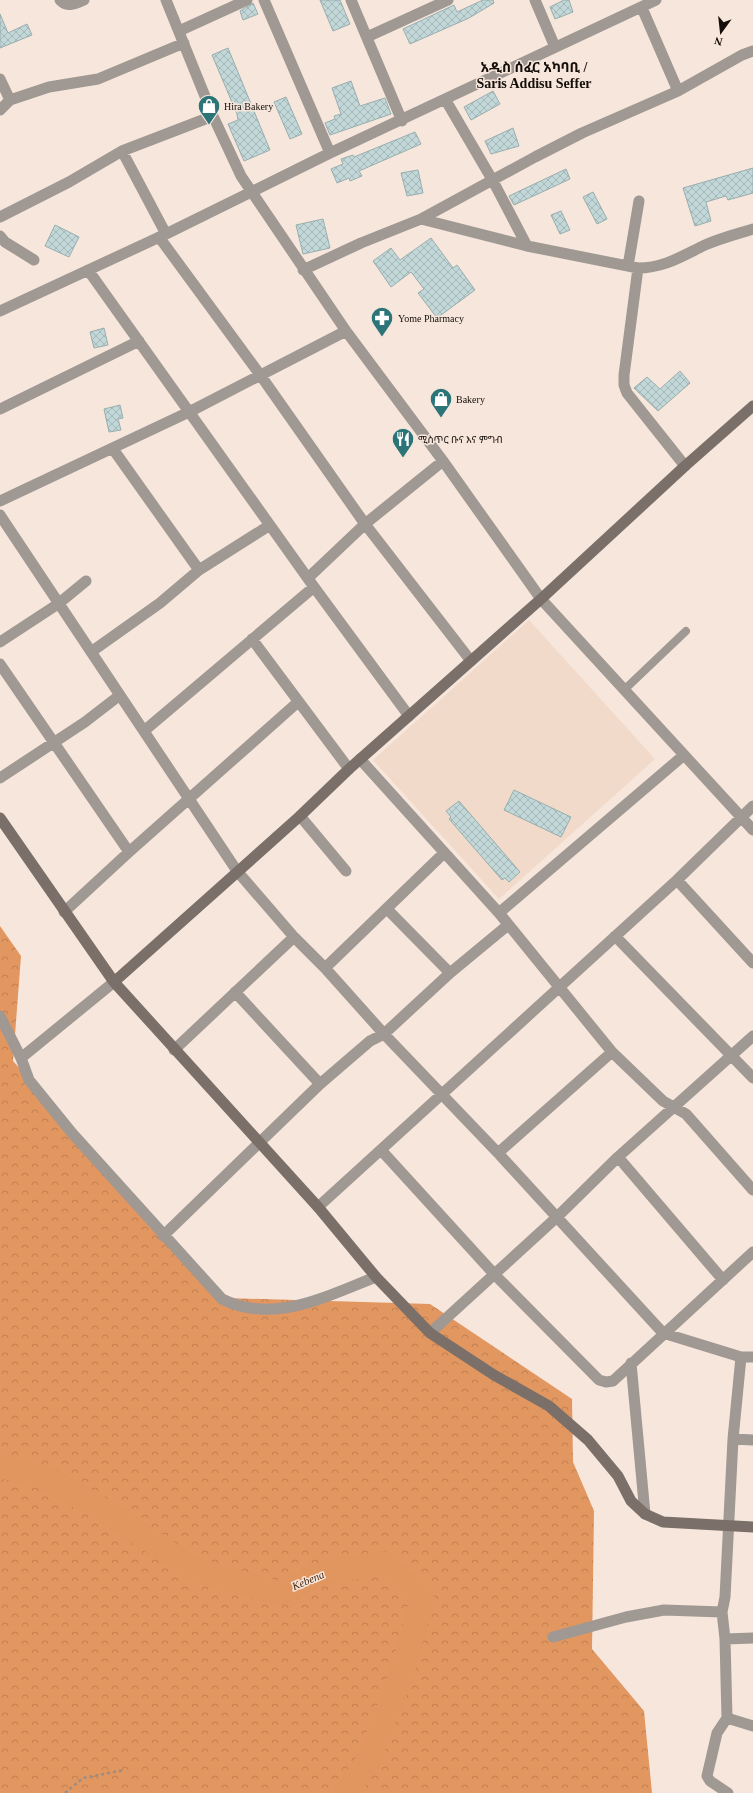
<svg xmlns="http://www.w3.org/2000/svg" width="753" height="1793" viewBox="0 0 753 1793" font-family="'Times New Roman','Noto Sans Ethiopic',serif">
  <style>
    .built { fill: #f2daca }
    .forest { fill: url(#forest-crowns) }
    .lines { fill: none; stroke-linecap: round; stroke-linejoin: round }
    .river { stroke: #e1955f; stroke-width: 24 }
    .building { fill: url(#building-cross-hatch); stroke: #98aeae }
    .path { stroke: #998d85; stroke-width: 2.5; stroke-dasharray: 3 3; stroke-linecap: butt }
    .service { stroke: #9f9893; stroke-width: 8 }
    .minor { stroke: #9f9893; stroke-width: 11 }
    .secondary { stroke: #7a7069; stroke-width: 11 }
    .labels { text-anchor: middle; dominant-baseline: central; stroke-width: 3; stroke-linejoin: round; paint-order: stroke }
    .poi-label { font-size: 10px; fill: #140f0b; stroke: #f7e6db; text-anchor: start }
    .water-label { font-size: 11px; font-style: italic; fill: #472811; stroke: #f7e6db }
    .district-label { font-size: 14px; font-weight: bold; fill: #140f0b; stroke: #f7e6db }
  </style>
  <defs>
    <pattern id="forest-crowns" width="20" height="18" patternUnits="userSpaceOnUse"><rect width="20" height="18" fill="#e29660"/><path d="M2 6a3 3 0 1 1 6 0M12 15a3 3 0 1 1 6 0" fill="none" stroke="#c18052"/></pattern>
    <pattern id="building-cross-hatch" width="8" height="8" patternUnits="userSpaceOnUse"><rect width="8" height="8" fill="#c1d7d8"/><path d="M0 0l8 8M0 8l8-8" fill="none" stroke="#a5b7b8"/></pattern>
  </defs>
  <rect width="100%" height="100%" fill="#f7e6db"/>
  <path class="built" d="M 529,620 L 655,759 L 499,899 L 373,760 Z"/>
  <path class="forest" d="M 0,926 L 21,956 L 13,1061 L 226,1298 L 430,1304 L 572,1399 L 573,1462 L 594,1511 L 592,1649 L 644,1711 L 652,1793 L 0,1793 Z"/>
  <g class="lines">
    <path class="river" d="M 0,1466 L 46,1478 L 107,1512 L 195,1570 L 279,1593 L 329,1571 L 384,1563 L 422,1598 L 403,1670 L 368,1762 L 345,1793"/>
  </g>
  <path class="building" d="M 320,0 L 340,0 L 350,24 L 333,31 Z
    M 483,0 L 493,0 L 494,3 L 469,18 L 410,44 L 403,29 L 454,5 L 457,12 Z
    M 564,0 L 569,0 L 573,12 L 555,19 L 550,7 Z
    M 253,3 L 258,14 L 243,20 L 240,11 Z
    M 0,14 L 8,33 L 27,24 L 32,35 L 0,48 Z
    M 228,48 L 270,150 L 244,161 L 228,124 L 238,120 L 237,114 L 212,55 Z
    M 351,81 L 360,106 L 385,98 L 391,114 L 330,135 L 325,123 L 335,119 L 334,116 L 341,114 L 332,88 Z
    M 493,91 L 500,104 L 471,120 L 464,107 Z
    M 286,97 L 302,134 L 290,139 L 274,102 Z
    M 513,128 L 519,146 L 491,154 L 485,141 Z
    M 415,132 L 421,144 L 359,171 L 362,176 L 350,181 L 349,178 L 337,183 L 331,169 L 343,164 L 341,159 L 353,155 L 354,157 Z
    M 753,168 L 753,193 L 728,200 L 726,196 L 706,202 L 711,221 L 695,226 L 683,188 Z
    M 566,169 L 570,179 L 514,205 L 509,196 Z
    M 418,170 L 423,193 L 407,196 L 401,173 Z
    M 593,192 L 607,219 L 597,224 L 583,197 Z
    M 561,211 L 570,230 L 560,234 L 551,215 Z
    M 323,219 L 330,248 L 303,254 L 296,225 Z
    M 55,225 L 79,237 L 69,257 L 45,246 Z
    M 431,238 L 453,268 L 457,265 L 475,290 L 437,318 L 418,293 L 424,289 L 411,272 L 391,287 L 373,261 L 391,248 L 400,260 Z
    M 104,328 L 108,345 L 94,348 L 90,332 Z
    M 680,371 L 690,383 L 658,411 L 634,388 L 647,377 L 660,389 Z
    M 120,405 L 123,418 L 118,419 L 121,430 L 109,432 L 104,409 Z
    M 514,790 L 571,817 L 561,837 L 504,810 Z
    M 459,801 L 520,872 L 509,882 L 505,878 L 502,880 L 449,819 L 451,817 L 446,811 Z"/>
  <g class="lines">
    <path class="path" d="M 65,1793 L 83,1778 L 124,1770"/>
    <path class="service" d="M 624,690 L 686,631"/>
    <path class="minor" d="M 60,0 C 68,8 75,4 84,0
      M 166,0 L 213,116 L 241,176 L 346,331 L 443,461 L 541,599 L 753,830
      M 264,0 L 330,153
      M 351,0 L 402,121
      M 535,0 L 555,47
      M 642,8 L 678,91
      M 179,31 L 247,0
      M 367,37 L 448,0
      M 0,79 L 10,100 L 49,87 L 98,79 L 184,43
      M 445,99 L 493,181 L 527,246 L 638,268 C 664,268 682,256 705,245 C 721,238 737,234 753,229
      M 0,110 L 10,100
      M 122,151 L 166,234
      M 0,217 L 69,182 L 122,151 L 213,116
      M 421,219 L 535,157 L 582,133 L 678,91 L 742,55 L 753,51
      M 0,236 L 5,242 L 34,260
      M 159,237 L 261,376 L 365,524 L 471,661
      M 628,266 L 639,201
      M 638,268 L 624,375 L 624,385 L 627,393 L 685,466
      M 88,270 L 314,587 L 409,716
      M 303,270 L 361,243 L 421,219 L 527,246
      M 0,311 L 166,234 L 330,153 L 656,0
      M 0,409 L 139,341
      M 0,501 L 189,412 L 346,331
      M 0,515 L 237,871 L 294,937 L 325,968 L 384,1034 L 498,1153 L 663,1333 L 741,1357 L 753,1357
      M 199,570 L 270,525
      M 308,578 L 365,524 L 443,461
      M 252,639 L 349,769
      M 0,642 L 58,604 L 86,581
      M 91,652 L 160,603 L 199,570 L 113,449
      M 0,664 L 129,852
      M 144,731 L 314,587
      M 360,759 L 499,913 L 612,1052 L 663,1101 L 686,1114 L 753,1190
      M 0,778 L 85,722 L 120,695
      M 300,816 L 346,871
      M 677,880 L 753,963
      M 387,909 L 450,973
      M 64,912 L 129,852 L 298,702
      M 499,913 L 684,755
      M 615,936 L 753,1078
      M 325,968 L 444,853
      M 235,992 L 320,1084
      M 0,1016 L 21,1058 L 29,1080 L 72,1133 L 222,1299 C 274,1325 326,1296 376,1277
      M 174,1050 L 294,937
      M 21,1058 L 114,982
      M 381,1150 L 495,1275 L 599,1380 L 606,1382 L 613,1381 L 753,1252
      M 498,1153 L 612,1052
      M 618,1157 L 723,1280
      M 318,1207 L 677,880 L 753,806
      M 163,1236 L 320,1084 L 370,1041 L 384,1034 L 450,973 L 508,925
      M 430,1333 L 557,1217 L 618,1157 L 753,1036
      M 631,1363 L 645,1514
      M 733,1439 L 753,1440
      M 553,1637 L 626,1617 L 664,1610 L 722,1612
      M 725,1639 L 753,1638
      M 727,1718 L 753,1726
      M 728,1793 L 710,1781 L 707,1776 L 717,1733 L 727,1718 L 725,1639 L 722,1612 L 725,1597 L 733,1439 L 741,1357"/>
    <path class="secondary" d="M 0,818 L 114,982 L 318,1207 L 376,1277 L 430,1333 L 494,1375 L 549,1406 L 588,1440 L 618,1476 L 631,1501 L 645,1514 L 663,1522 L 753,1527
      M 114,982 L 300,816 L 349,769 L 541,599 L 685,466 L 753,406"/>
  </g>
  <defs>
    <g id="shop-pin" transform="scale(1.15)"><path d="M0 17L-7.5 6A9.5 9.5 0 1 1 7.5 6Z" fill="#2b7578" stroke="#f7e6db"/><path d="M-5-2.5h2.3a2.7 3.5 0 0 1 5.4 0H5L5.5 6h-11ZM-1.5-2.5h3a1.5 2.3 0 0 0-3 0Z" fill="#fff"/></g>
    <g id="pharmacy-pin" transform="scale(1.15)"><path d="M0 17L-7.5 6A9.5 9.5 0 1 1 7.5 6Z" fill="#2b7578" stroke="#f7e6db"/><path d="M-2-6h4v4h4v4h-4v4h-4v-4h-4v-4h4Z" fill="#fff"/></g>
    <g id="restaurant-pin" transform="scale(1.15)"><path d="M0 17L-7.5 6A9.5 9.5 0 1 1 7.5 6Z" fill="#2b7578" stroke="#f7e6db"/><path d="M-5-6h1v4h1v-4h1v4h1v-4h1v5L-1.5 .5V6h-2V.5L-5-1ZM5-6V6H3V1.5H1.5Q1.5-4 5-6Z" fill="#fff"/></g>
  </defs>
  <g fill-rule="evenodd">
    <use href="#shop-pin" x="209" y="106"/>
    <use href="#pharmacy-pin" x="382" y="318"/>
    <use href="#shop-pin" x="441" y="399"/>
    <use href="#restaurant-pin" x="403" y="439"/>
  </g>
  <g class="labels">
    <g class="poi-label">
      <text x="224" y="106">Hira Bakery</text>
      <text x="398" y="318">Yome Pharmacy</text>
      <text x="456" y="399">Bakery</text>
      <text x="418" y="439">ሚስጥር ቡና እና ምግብ</text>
    </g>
    <g class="water-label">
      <text transform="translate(308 1580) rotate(-23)">Kebena</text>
    </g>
    <g class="district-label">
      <text x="534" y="67">አዲስ ሰፈር አካባቢ /<tspan x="534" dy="16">Saris Addisu Seffer</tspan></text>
    </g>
  </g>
  <g transform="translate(721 32) rotate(195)" stroke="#f7e6db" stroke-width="3" paint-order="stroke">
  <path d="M0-3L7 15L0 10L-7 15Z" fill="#140f0b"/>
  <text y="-6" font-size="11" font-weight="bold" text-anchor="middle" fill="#140f0b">N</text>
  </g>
</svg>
